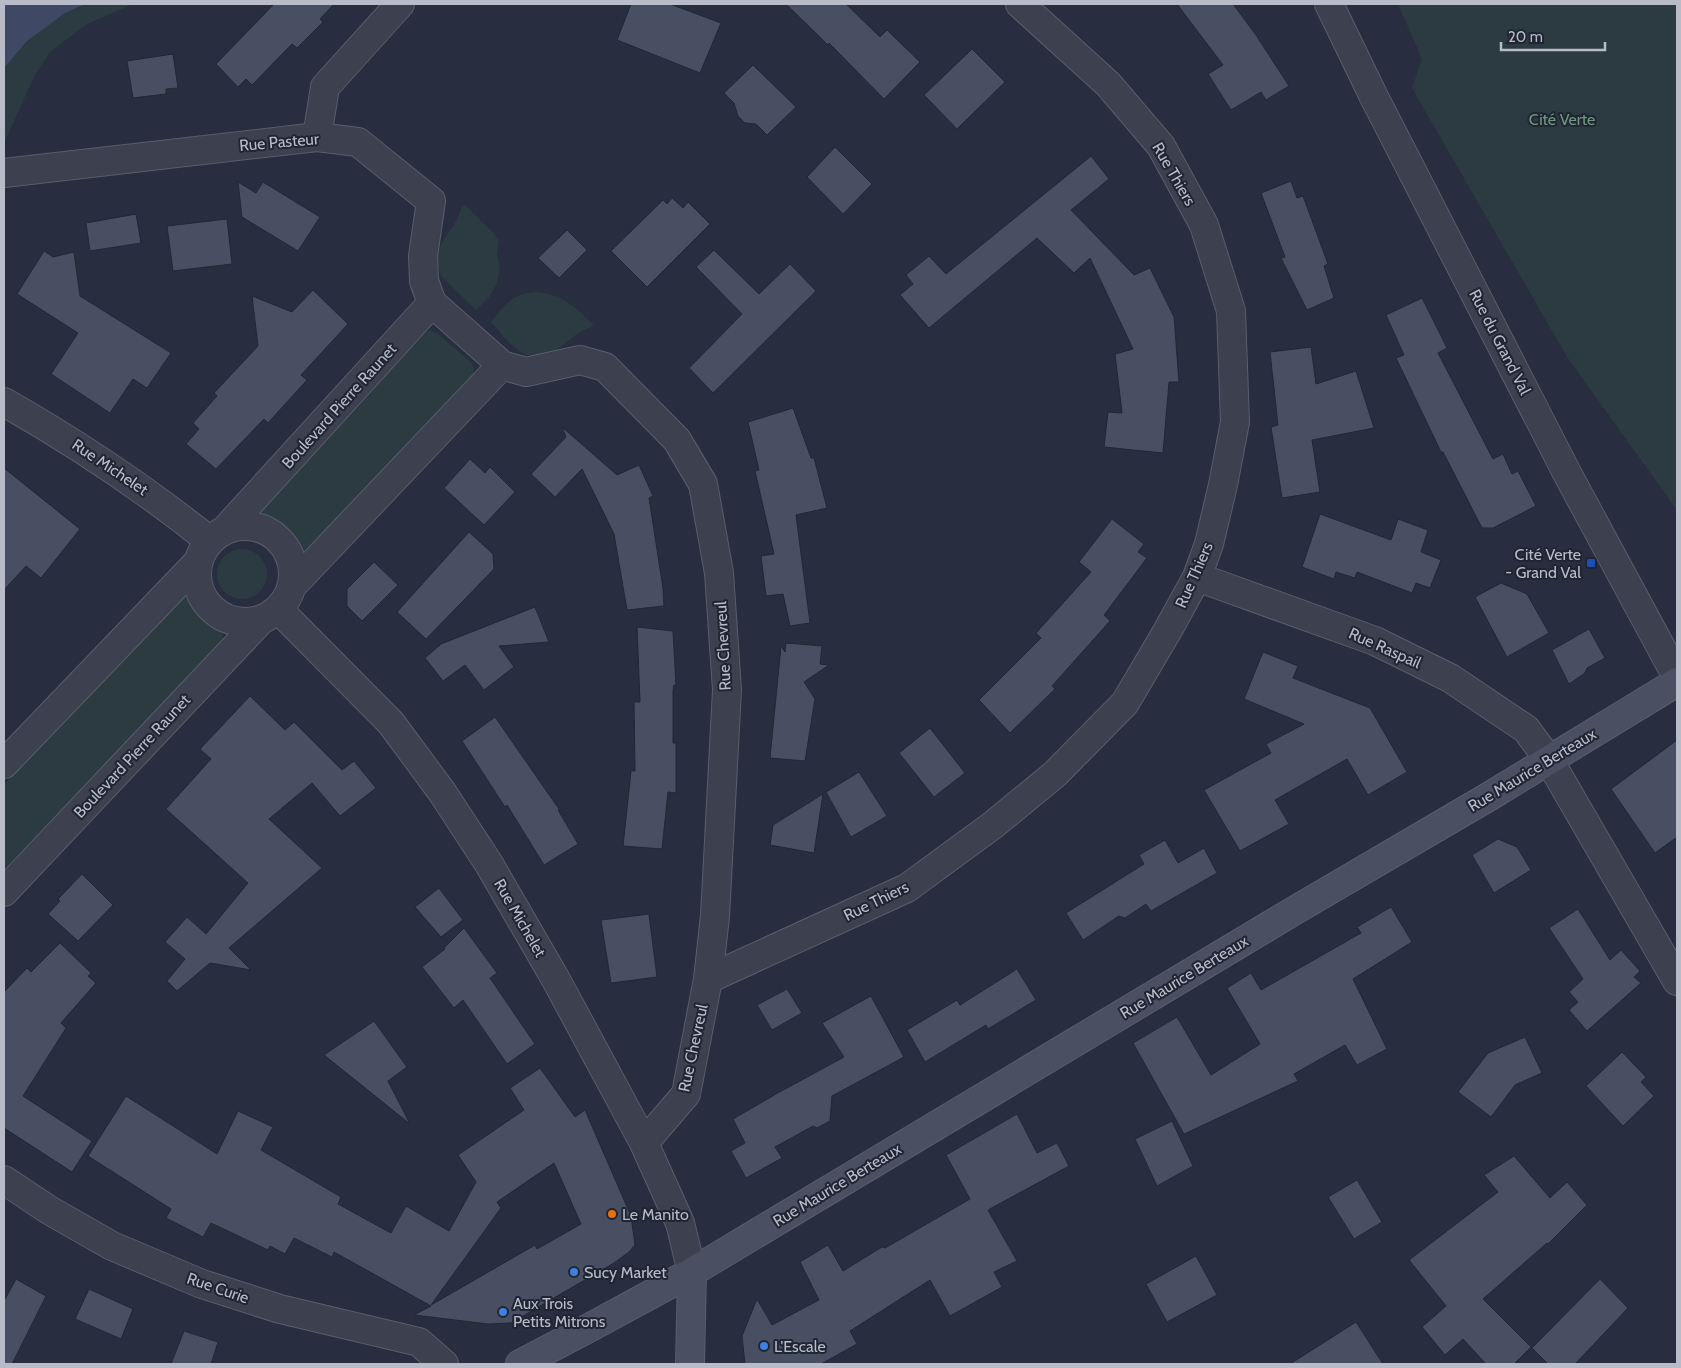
<svg xmlns="http://www.w3.org/2000/svg" width="1681" height="1368" viewBox="0 0 1681 1368" font-family="Cabin,sans-serif">
  <style>
    .green { fill: #2b3b41 }
    .water { fill: #3f4966 }
    .building { fill: #494f62; stroke: #222736; fill-rule: evenodd }
    .lines { fill: none; stroke-linecap: round; stroke-linejoin: round }
    .street-casing { stroke: #595e6c; stroke-width: 30 }
    .secondary-casing { stroke: #595e6c; stroke-width: 30 }
    .street { stroke: #3c404f; stroke-width: 28 }
    .secondary { stroke: #4a4f61; stroke-width: 28 }
    .transit-dot { fill: #1a4fb4; stroke: #202534; stroke-width: 2 }
    .food-dot { fill: #e8710a; stroke: #202534; stroke-width: 2 }
    .shop-dot { fill: #3f7fe0; stroke: #202534; stroke-width: 2 }
    .labels { text-anchor: middle; dominant-baseline: central; stroke-width: 4; stroke-linejoin: round; paint-order: stroke }
    .park-label { font-size: 16px; fill: #719881; stroke: #202534 }
    .street-label { font-size: 16px; fill: #b8bcc9; stroke: #202534 }
    .poi-label { font-size: 16px; fill: #b8bcc9; stroke: #202534; text-anchor: start }
  </style>
  <rect width="100%" height="100%" fill="#282e3f"/>
  <path class="green" d="M 4,4 L 133,4 L 87,24 L 50,52 L 35,75 L 4,143 Z
    M 1398,4 L 1677,4 L 1677,510 L 1567,357 L 1412,88 L 1422,59 Z
    M 465,205 L 491,230 L 499,241 L 497,254 L 500,268 L 497,283 L 490,296 L 476,310 L 441,276 L 438,265 L 438,254 L 441,244 L 457,220 L 462,207 Z
    M 535,292 C 562,294 575,307 594,325 C 589,328 584,330 580,332 C 561,345 543,368 518,350 C 508,343 499,331 491,322 C 505,305 511,294 535,292 Z
    M 430,330 L 437,333 L 472,363 L 474,369 L 473,375 L 306,551 L 301,551 L 296,549 L 264,516 L 261,512 L 262,507 L 424,334 Z
    M217 574a25 25 0 1 1 50 0a25 25 0 1 1-50 0Z
    M 182,597 L 188,599 L 211,622 L 221,627 L 223,631 L 222,639 L 4,875 L 4,784 L 176,600 Z"/>
  <path class="water" d="M 6,4 L 85,4 L 65,13 L 27,41 L 4,68 L 4,6 Z"/>
  <path class="building" d="M 274,4 L 334,4 L 320,19 L 323,22 L 297,48 L 292,44 L 252,85 L 246,79 L 238,87 L 216,64 Z
    M 631,4 L 670,4 L 721,23 L 700,73 L 617,40 Z
    M 786,4 L 846,4 L 880,37 L 887,30 L 920,62 L 884,99 L 829,43 L 828,45 Z
    M 1177,4 L 1233,4 L 1256,35 L 1289,86 L 1266,100 L 1261,92 L 1231,110 L 1208,74 L 1223,65 Z
    M 972,49 L 1005,82 L 957,129 L 924,95 Z
    M 173,54 L 178,88 L 166,89 L 166,94 L 133,98 L 127,61 Z
    M 753,65 L 796,107 L 767,135 L 756,124 L 745,123 L 738,116 L 734,103 L 724,93 Z
    M 835,147 L 872,184 L 843,214 L 807,177 Z
    M 1091,156 L 1109,179 L 1071,210 L 1134,275 L 1150,268 L 1174,317 L 1179,382 L 1169,382 L 1163,453 L 1104,447 L 1108,412 L 1122,413 L 1115,354 L 1133,349 L 1090,258 L 1074,273 L 1037,238 L 929,328 L 900,295 L 913,284 L 906,275 L 929,256 L 946,274 Z
    M 1291,181 L 1297,198 L 1303,196 L 1328,264 L 1324,266 L 1334,298 L 1307,310 L 1281,258 L 1285,257 L 1261,193 Z
    M 238,182 L 256,193 L 263,182 L 320,217 L 298,251 L 242,217 Z
    M 672,198 L 683,208 L 688,202 L 710,224 L 647,287 L 611,251 L 663,200 L 667,204 Z
    M 136,214 L 141,243 L 90,251 L 86,223 Z
    M 227,219 L 232,264 L 173,271 L 167,226 Z
    M 567,230 L 587,250 L 559,278 L 538,258 Z
    M 714,250 L 759,294 L 790,264 L 816,291 L 713,393 L 689,368 L 742,314 L 696,267 Z
    M 44,251 L 53,257 L 74,252 L 80,296 L 171,353 L 147,388 L 133,379 L 110,413 L 51,374 L 78,333 L 17,294 Z
    M 313,290 L 348,324 L 301,375 L 307,380 L 268,423 L 264,419 L 216,469 L 186,444 L 199,429 L 193,423 L 217,396 L 214,393 L 258,346 L 252,296 L 292,312 Z
    M 1422,298 L 1447,348 L 1438,353 L 1493,459 L 1503,454 L 1512,474 L 1518,471 L 1536,506 L 1493,528 L 1482,528 L 1443,452 L 1441,452 L 1396,358 L 1404,355 L 1386,315 Z
    M 1311,347 L 1316,384 L 1356,371 L 1374,428 L 1312,440 L 1320,492 L 1282,498 L 1271,427 L 1278,425 L 1270,352 Z
    M 793,408 L 811,458 L 814,458 L 827,508 L 796,515 L 810,623 L 790,626 L 783,594 L 766,596 L 761,556 L 774,554 L 755,471 L 759,470 L 748,422 Z
    M 562,427 L 617,475 L 639,465 L 653,496 L 649,498 L 663,588 L 664,606 L 627,610 L 614,534 L 582,469 L 555,497 L 531,474 L 566,437 Z
    M 470,459 L 485,473 L 490,467 L 515,492 L 484,525 L 444,488 Z
    M 4,468 L 80,529 L 41,578 L 26,566 L 4,590 Z
    M 1320,514 L 1391,540 L 1398,519 L 1428,530 L 1421,552 L 1441,560 L 1430,588 L 1416,583 L 1412,593 L 1357,572 L 1355,578 L 1336,572 L 1334,579 L 1302,567 Z
    M 1112,519 L 1144,544 L 1138,552 L 1147,558 L 1104,615 L 1110,621 L 1052,686 L 1055,689 L 1010,733 L 979,700 L 1041,638 L 1036,633 L 1091,572 L 1079,562 Z
    M 469,532 L 493,554 L 494,569 L 426,639 L 397,612 Z
    M 374,562 L 398,585 L 362,621 L 347,606 L 347,589 Z
    M 1501,583 L 1527,594 L 1549,633 L 1507,657 L 1475,597 Z
    M 535,607 L 549,642 L 499,646 L 514,667 L 484,690 L 465,665 L 443,681 L 425,658 L 441,644 Z
    M 637,627 L 673,631 L 676,685 L 674,685 L 673,691 L 673,743 L 676,743 L 676,793 L 668,792 L 662,849 L 623,846 L 631,771 L 635,771 L 634,702 L 640,702 Z
    M 1589,629 L 1605,658 L 1587,668 L 1585,673 L 1569,684 L 1552,650 Z
    M 786,643 L 822,646 L 820,664 L 829,665 L 804,682 L 815,699 L 805,761 L 770,758 L 781,646 L 785,652 Z
    M 1263,652 L 1298,666 L 1293,678 L 1370,708 L 1407,772 L 1368,795 L 1347,759 L 1275,800 L 1289,824 L 1240,851 L 1204,790 L 1271,753 L 1266,744 L 1304,724 L 1244,699 Z
    M 250,696 L 285,730 L 294,722 L 342,770 L 354,761 L 376,788 L 340,816 L 312,783 L 269,819 L 322,868 L 229,948 L 251,970 L 210,963 L 177,991 L 167,981 L 185,959 L 165,942 L 187,917 L 206,934 L 248,883 L 166,809 L 211,759 L 200,749 Z
    M 495,717 L 559,809 L 558,810 L 578,844 L 544,865 L 507,805 L 505,807 L 462,741 Z
    M 930,728 L 965,773 L 934,797 L 899,753 Z
    M 1677,740 L 1677,837 L 1655,853 L 1611,789 Z
    M 859,772 L 887,816 L 851,837 L 826,792 Z
    M 823,794 L 814,853 L 770,845 L 773,825 Z
    M 1498,839 L 1517,847 L 1531,870 L 1494,893 L 1472,855 Z
    M 1165,840 L 1178,863 L 1204,848 L 1217,873 L 1151,911 L 1146,904 L 1125,918 L 1119,916 L 1083,940 L 1066,913 L 1144,864 L 1139,855 Z
    M 82,874 L 113,905 L 78,941 L 48,914 L 60,901 L 58,899 Z
    M 439,888 L 463,920 L 441,937 L 415,907 Z
    M 1391,907 L 1412,942 L 1353,979 L 1387,1049 L 1357,1065 L 1345,1045 L 1294,1074 L 1298,1081 L 1184,1134 L 1133,1043 L 1177,1017 L 1211,1075 L 1260,1044 L 1227,988 L 1251,973 L 1261,990 L 1361,933 L 1357,927 Z
    M 1578,909 L 1610,960 L 1621,950 L 1640,971 L 1634,977 L 1641,983 L 1587,1031 L 1569,1010 L 1578,1002 L 1569,992 L 1583,979 L 1549,928 Z
    M 649,914 L 657,977 L 611,983 L 601,920 Z
    M 464,928 L 497,973 L 490,978 L 535,1044 L 507,1064 L 463,1000 L 454,1008 L 422,967 L 445,949 L 444,948 Z
    M 60,943 L 91,973 L 88,976 L 96,983 L 61,1023 L 66,1028 L 23,1096 L 92,1141 L 72,1172 L 4,1128 L 4,992 L 27,968 L 31,972 Z
    M 1017,969 L 1036,1000 L 988,1029 L 986,1025 L 925,1062 L 907,1030 L 957,1000 L 960,1005 Z
    M 787,989 L 802,1013 L 772,1030 L 757,1005 Z
    M 871,996 L 904,1057 L 832,1096 L 830,1121 L 817,1128 L 813,1126 L 775,1147 L 782,1158 L 746,1178 L 731,1151 L 745,1143 L 733,1119 L 776,1094 L 844,1057 L 822,1023 Z
    M 374,1021 L 407,1067 L 388,1081 L 410,1124 L 324,1055 Z
    M 1525,1037 L 1542,1073 L 1515,1085 L 1491,1117 L 1458,1092 L 1488,1053 Z
    M 1622,1052 L 1646,1077 L 1641,1082 L 1654,1096 L 1623,1126 L 1586,1086 Z
    M 540,1068 L 575,1117 L 585,1110 L 631,1216 L 635,1245 L 629,1252 L 614,1263 L 511,1323 L 488,1324 L 414,1315 L 431,1306 L 334,1252 L 332,1257 L 294,1238 L 285,1254 L 270,1246 L 268,1250 L 211,1223 L 203,1237 L 166,1218 L 171,1209 L 88,1156 L 126,1096 L 217,1154 L 238,1111 L 273,1127 L 261,1150 L 341,1197 L 338,1204 L 391,1233 L 406,1206 L 449,1231 L 476,1182 L 458,1155 L 524,1110 L 510,1088 ZM 554,1163 L 581,1224 L 537,1249 L 535,1245 L 431,1305 L 501,1208 L 497,1202 Z
    M 1017,1114 L 1037,1153 L 1057,1143 L 1069,1166 L 988,1210 L 1017,1261 L 994,1272 L 1002,1287 L 950,1316 L 930,1280 L 850,1331 L 857,1344 L 821,1364 L 745,1364 L 742,1336 L 757,1299 L 772,1325 L 819,1300 L 800,1262 L 828,1245 L 843,1271 L 882,1247 L 885,1248 L 970,1199 L 946,1155 Z
    M 1172,1121 L 1193,1166 L 1157,1186 L 1135,1139 Z
    M 1514,1156 L 1550,1198 L 1567,1182 L 1587,1205 L 1548,1244 L 1547,1243 L 1483,1299 L 1531,1347 L 1514,1364 L 1486,1364 L 1463,1339 L 1445,1355 L 1422,1327 L 1446,1306 L 1409,1260 L 1498,1192 L 1484,1175 Z
    M 1357,1180 L 1382,1222 L 1354,1239 L 1328,1197 Z
    M 1196,1256 L 1217,1295 L 1167,1322 L 1146,1284 Z
    M 16,1279 L 46,1296 L 12,1364 L 4,1364 L 4,1301 Z
    M 1600,1279 L 1628,1308 L 1575,1364 L 1548,1364 L 1532,1348 Z
    M 89,1289 L 133,1309 L 121,1339 L 75,1319 Z
    M 1356,1322 L 1383,1364 L 1290,1364 Z
    M 184,1331 L 218,1342 L 211,1364 L 171,1364 Z"/>
  <g class="lines">
    <g class="street-casing">
      <path id="street" d="M 1329,4 L 1373,95 L 1568,475 L 1677,677
        M 317,137 L 325,87 L 400,4
        M 4,173 L 317,137 L 358,142 L 431,201 L 423,256 L 424,281 L 432,303 L 502,365 L 526,372 L 580,360 L 605,367 L 677,440 L 703,484 L 719,573 L 727,690 L 715,916 L 708,979 L 686,1094 L 644,1143
        M 4,402 C 76,443 145,489 210,541
        M197 574a48 48 0 1 1 96 0a48 48 0 1 1-96 0Z
        M 224,531 L 432,303
        M 1197,577 L 1375,641 L 1450,678 L 1526,729 L 1549,760 L 1677,981
        M 291,587 L 502,365
        M 278,609 L 391,723 L 442,792 L 489,864 L 555,978 L 644,1143 L 680,1223 L 692,1272
        M 4,764 L 199,561
        M 4,892 L 261,620
        M 708,979 L 907,888 L 993,825 L 1055,774 L 1125,703 L 1168,630 L 1197,577 L 1209,544 L 1223,485 L 1235,422 L 1231,311 L 1204,225 L 1161,146 L 1108,84 L 1020,4
        M 4,1180 L 49,1210 L 112,1246 L 202,1284 L 280,1309 L 419,1342 L 444,1364"/>
    </g>
    <g class="secondary-casing">
      <path id="secondary" d="M 520,1364 L 587,1329 L 692,1272 L 1292,912 L 1490,796 L 1677,682
        M 690,1364 L 692,1272"/>
    </g>
    <use href="#street" class="street"/>
    <use href="#secondary" class="secondary"/>
  </g>
  <rect class="transit-dot" x="1586" y="558" width="10" height="10" rx="2.5"/>
  <circle class="food-dot" cx="612" cy="1214" r="5"/>
  <g class="shop-dot">
    <circle cx="574" cy="1272" r="5"/>
    <circle cx="503" cy="1312" r="5"/>
    <circle cx="764" cy="1346" r="5"/>
  </g>
  <g class="labels">
    <g class="park-label">
      <text x="1562" y="119">Cité Verte</text>
    </g>
    <g class="street-label">
      <text transform="translate(279 142) rotate(-5)">Rue Pasteur</text>
      <text transform="translate(1174 174) rotate(60)">Rue Thiers</text>
      <text transform="translate(1500 342) rotate(63)">Rue du Grand Val</text>
      <text transform="translate(339 406) rotate(-48)">Boulevard Pierre Raunet</text>
      <text transform="translate(110 467) rotate(34)">Rue Michelet</text>
      <text transform="translate(1194 575) rotate(-66)">Rue Thiers</text>
      <text transform="translate(723 646) rotate(-93)">Rue Chevreul</text>
      <text transform="translate(1385 648) rotate(24)">Rue Raspail</text>
      <text transform="translate(132 756) rotate(-47)">Boulevard Pierre Raunet</text>
      <text transform="translate(1532 770) rotate(-31)">Rue Maurice Berteaux</text>
      <text transform="translate(876 901) rotate(-26)">Rue Thiers</text>
      <text transform="translate(520 918) rotate(60)">Rue Michelet</text>
      <text transform="translate(1184 977) rotate(-31)">Rue Maurice Berteaux</text>
      <text transform="translate(693 1048) rotate(-78)">Rue Chevreul</text>
      <text transform="translate(837 1185) rotate(-31)">Rue Maurice Berteaux</text>
      <text transform="translate(218 1288) rotate(19)">Rue Curie</text>
    </g>
    <g class="poi-label">
      <text x="1581" y="554" text-anchor="end">Cité Verte<tspan x="1581" dy="18">- Grand Val</tspan></text>
      <text x="622" y="1214">Le Manito</text>
      <text x="584" y="1272">Sucy Market</text>
      <text x="513" y="1303">Aux Trois<tspan x="513" dy="18">Petits Mitrons</tspan></text>
      <text x="774" y="1346">L'Escale</text>
    </g>
  </g>
  <rect width="1681" height="1368" fill="none" stroke="#b8bcc9" stroke-width="10"/>
  <path d="M1501 42v8h104v-8" fill="none" stroke="#b8bcc9" stroke-width="2.5"/>
  <text x="1508" y="42" font-size="15" fill="#b8bcc9" stroke="#202534" stroke-width="4" paint-order="stroke">20 m</text>
</svg>
